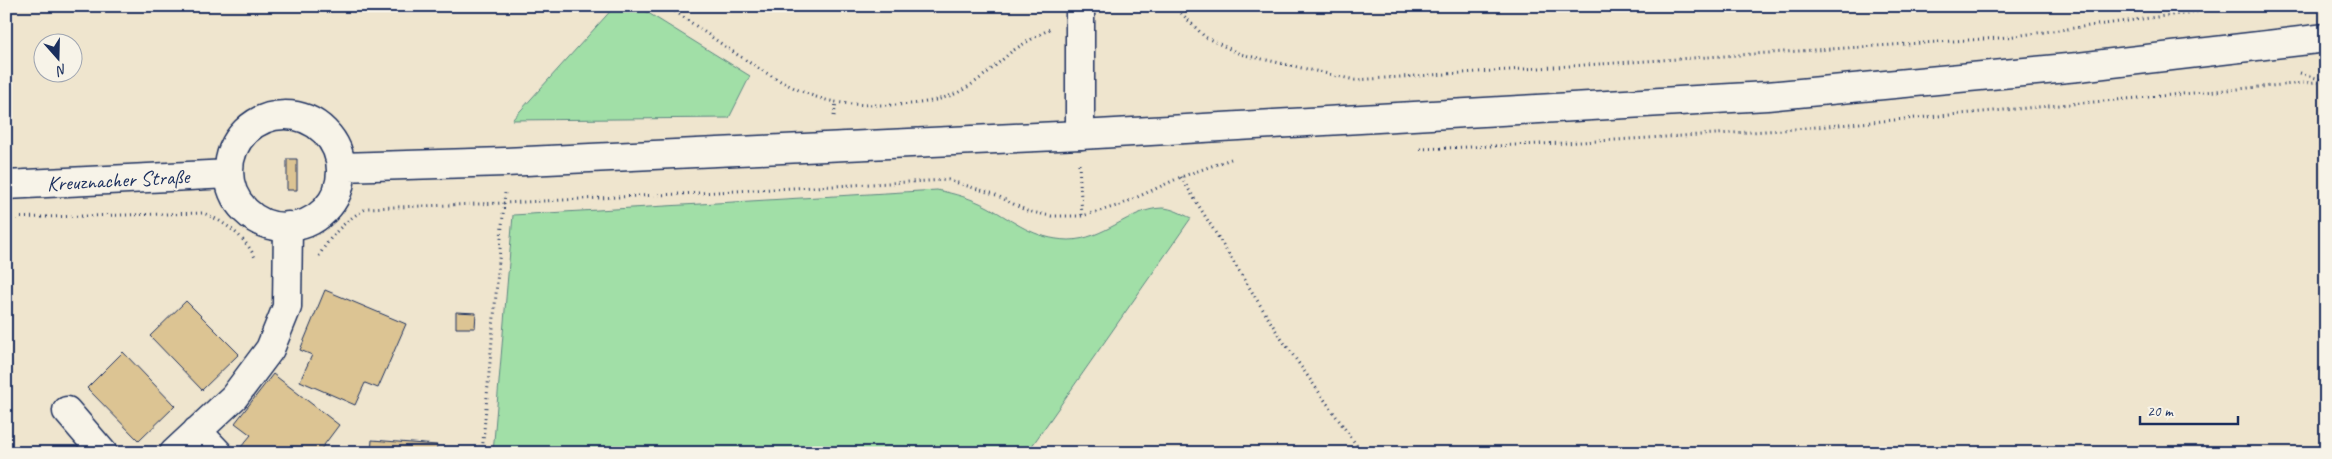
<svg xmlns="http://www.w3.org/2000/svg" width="2332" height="459" viewBox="0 0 2332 459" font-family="Caveat,sans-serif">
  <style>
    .grass { fill: #a1dfa7; stroke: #5e8782 }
    .building { fill: #dcc493; stroke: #1b2f5e }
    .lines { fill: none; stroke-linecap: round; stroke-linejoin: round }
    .street-casing { stroke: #1b2f5e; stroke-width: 31 }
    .secondary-casing { stroke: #1b2f5e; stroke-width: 31 }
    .path { stroke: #1b2f5e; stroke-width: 3; stroke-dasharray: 1 4; stroke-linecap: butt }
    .street { stroke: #f7f3e8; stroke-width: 28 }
    .secondary { stroke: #f7f3e8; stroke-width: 28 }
    .labels { text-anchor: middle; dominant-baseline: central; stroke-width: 4.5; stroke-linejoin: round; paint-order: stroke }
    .street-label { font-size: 21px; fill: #1b2f5e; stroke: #f7f3e8 }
  </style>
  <rect width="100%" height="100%" fill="#efe5ce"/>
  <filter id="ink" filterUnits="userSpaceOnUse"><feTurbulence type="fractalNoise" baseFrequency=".02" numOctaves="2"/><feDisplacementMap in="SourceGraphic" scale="10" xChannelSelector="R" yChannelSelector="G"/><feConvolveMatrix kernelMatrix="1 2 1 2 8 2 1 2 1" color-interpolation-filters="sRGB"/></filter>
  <g filter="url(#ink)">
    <path class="grass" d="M 615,6 L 637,6 L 750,76 L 729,118 L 512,120 Z
      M 937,190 C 955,194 971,198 988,207 C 1015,222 1034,239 1068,240 C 1104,240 1129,209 1162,208 C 1172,208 1182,214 1191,218 L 1027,453 L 493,453 L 513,215 Z"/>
    <path class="building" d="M 287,159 L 297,159 L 297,190 L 287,190 Z
      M 325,290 L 406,324 L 378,388 L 365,383 L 355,405 L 300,381 L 312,355 L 300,350 Z
      M 186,301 L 239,354 L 202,390 L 150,336 Z
      M 456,312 L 476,313 L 475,328 L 456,328 Z
      M 123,352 L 175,406 L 139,441 L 87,388 Z
      M 273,374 L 339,425 L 318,453 L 249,453 L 241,447 L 251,435 L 235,423 Z
      M 372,440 L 437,445 L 436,453 L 371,453 Z
      M 20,450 L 70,453 L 20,453 Z"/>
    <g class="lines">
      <g class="street-casing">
        <path id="street" d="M 1080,135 L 1080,6
          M 67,411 L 103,453
          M 197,431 L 218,453
          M 174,453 L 234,397 L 270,349 L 287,307 L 288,226"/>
      </g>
      <g class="secondary-casing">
        <path id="secondary" d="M229 171a56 56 0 1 1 112 0a56 56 0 1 1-112 0Z
          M 341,167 L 505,162 L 1080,135 L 1767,96 L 2078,67 L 2326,38
          M 6,185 L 229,174"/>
      </g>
      <path class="path" d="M 667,6 C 712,36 778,89 830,101 C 850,105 870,105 890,105 C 912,105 936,102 957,93 C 977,83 994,67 1011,52 C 1024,43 1037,36 1050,29
        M 1174,6 L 1205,37 L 1240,54 L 1355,80 L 1999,38 L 2240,6
        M 2300,73 L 2322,80
        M 834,116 L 836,102
        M 1420,149 L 1564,143 L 1783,130 L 2326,81
        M 1079,164 L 1082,216
        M 1181,177 L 1278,334 L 1362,453
        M 6,218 L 203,213 C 224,221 247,238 256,260
        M 319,256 C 329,237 348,217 368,208 L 504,203 L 948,180 L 994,194 L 1027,211 L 1051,216 L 1082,216 L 1120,205 L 1181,177 L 1231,159
        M 482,453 L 505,192"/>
      <use href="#street" class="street"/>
      <use href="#secondary" class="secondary"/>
    </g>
  </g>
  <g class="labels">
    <g class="street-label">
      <text transform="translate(118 180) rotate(-3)">Kreuznacher Straße</text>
    </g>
  </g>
  <rect width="2332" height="459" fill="none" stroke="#f7f3e8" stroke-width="25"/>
  <rect x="12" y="12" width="2307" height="434" fill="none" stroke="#1b2f5e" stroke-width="2" filter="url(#ink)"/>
  <g transform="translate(58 58) rotate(160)"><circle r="24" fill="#f7f3e8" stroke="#9fa5b1"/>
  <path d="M0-4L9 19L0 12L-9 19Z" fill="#1b2f5e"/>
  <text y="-8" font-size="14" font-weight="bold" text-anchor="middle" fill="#1b2f5e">N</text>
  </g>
  <path d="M2140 416v8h98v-8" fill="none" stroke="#1b2f5e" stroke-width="2.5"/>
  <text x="2147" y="416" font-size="15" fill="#1b2f5e" stroke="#f7f3e8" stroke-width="4" paint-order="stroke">20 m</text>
</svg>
